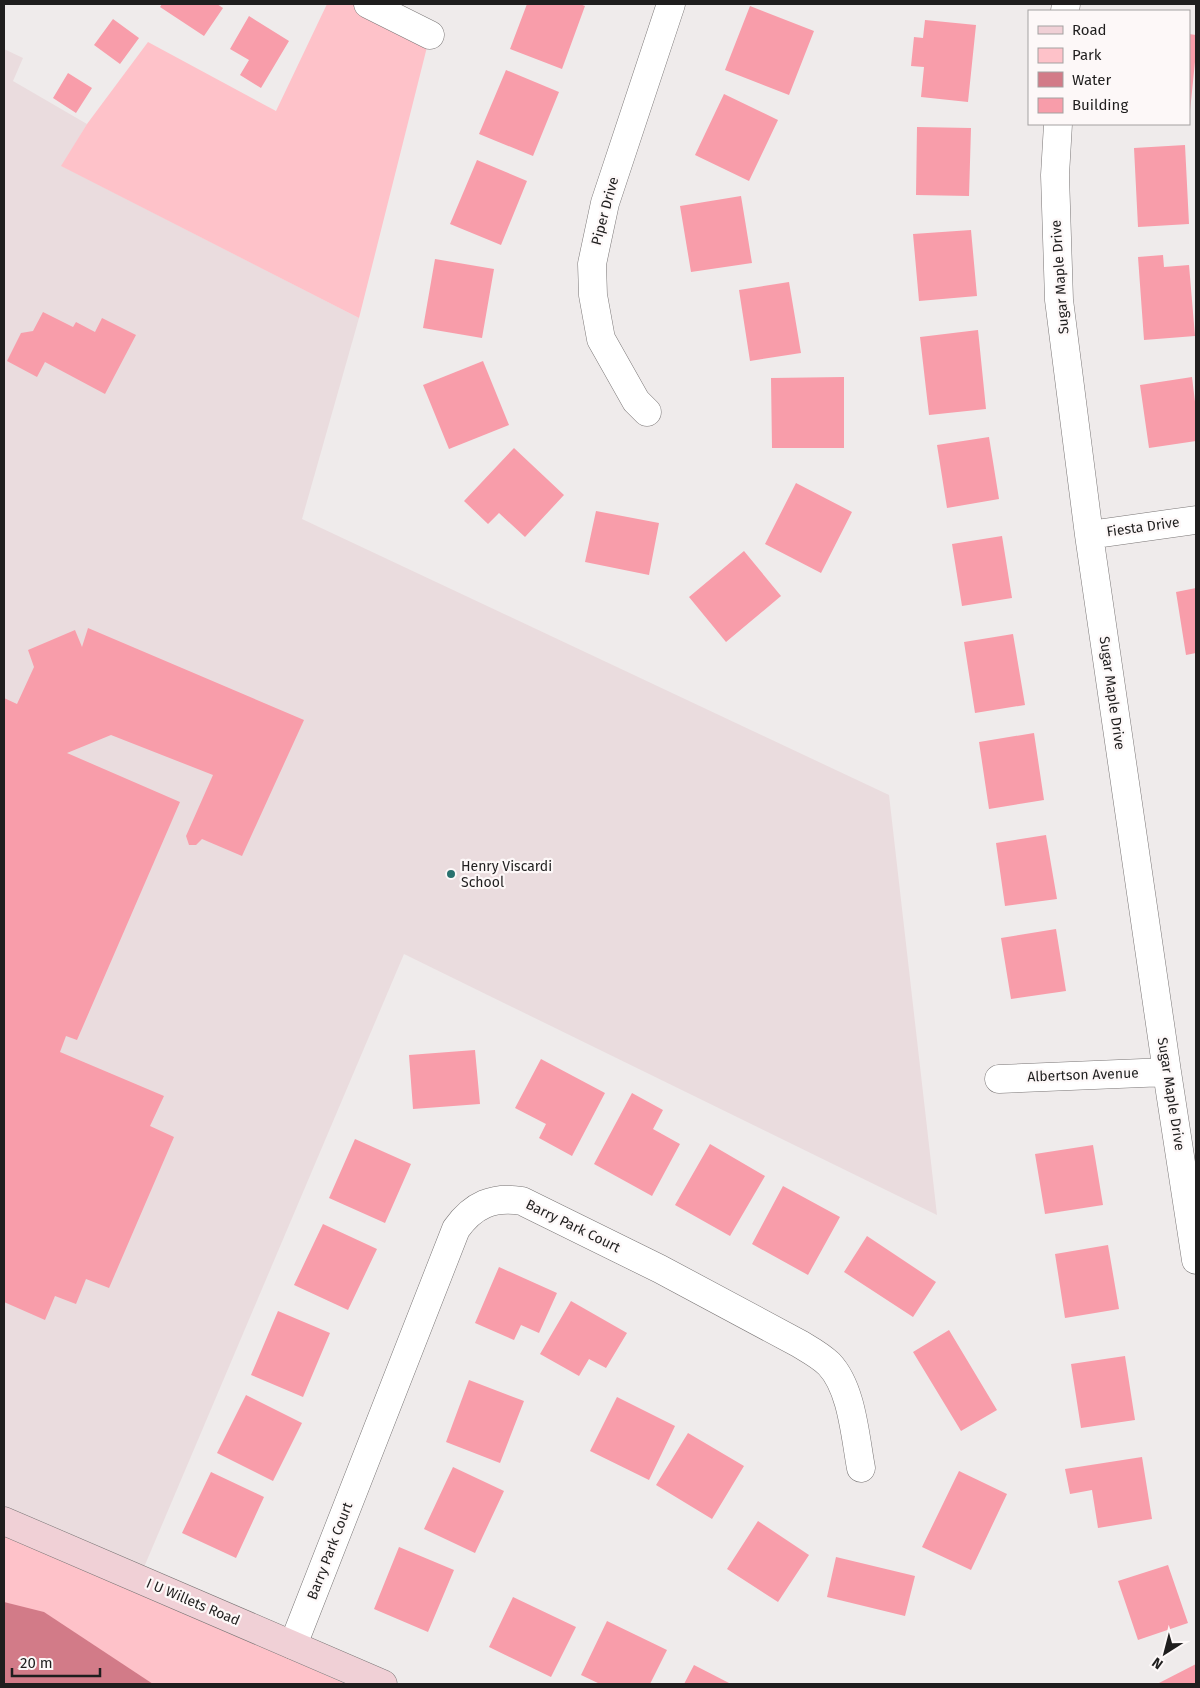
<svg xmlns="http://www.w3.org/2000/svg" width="1200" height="1688" viewBox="0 0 1200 1688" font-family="'Fira Sans',sans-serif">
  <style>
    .built { fill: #eadcde }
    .green { fill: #fec2c9 }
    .water { fill: #d27b88 }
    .building { fill: #f89daa }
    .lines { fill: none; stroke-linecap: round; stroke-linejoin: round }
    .minor-casing { stroke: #7a7676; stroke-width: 29 }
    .secondary-casing { stroke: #7a7676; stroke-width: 29 }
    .minor { stroke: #fff; stroke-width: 28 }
    .secondary { stroke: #f0d0d6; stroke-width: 28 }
    .poi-dot { fill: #29726f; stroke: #fdf8f8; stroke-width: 2 }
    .labels { text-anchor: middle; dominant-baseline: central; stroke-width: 4.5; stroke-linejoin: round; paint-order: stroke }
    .street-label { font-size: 14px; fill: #1f1e1e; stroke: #fdf8f8 }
    .poi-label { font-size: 14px; fill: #1f1e1e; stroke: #fdf8f8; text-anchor: start }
  </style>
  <rect width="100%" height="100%" fill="#efebeb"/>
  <path class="built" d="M 4,49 L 23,58 L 13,81 L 87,124 L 62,166 L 359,318 L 302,519 L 889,795 L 937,1215 L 404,954 L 139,1579 L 4,1521 Z"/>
  <path class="green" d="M 327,4 L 368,4 L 430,35 L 359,318 L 61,166 L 87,124 L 148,42 L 276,111 Z
    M 4,1532 L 346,1684 L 4,1684 Z"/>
  <path class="water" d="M 4,1602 L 44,1612 L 153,1684 L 4,1684 Z"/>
  <path class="building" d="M 162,4 L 217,4 L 223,8 L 204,36 L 160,7 Z
    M 527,4 L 580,4 L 585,6 L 562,69 L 510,49 Z
    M 750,6 L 814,31 L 789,95 L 725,70 Z
    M 249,16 L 289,41 L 261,88 L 240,75 L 249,60 L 230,49 Z
    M 113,19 L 139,38 L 120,64 L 94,45 Z
    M 925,20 L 976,25 L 968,102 L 921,97 L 924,67 L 911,66 L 914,37 L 923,38 Z
    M 1189,34 L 1196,35 L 1196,52 L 1190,111 L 1189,111 Z
    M 506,70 L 559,92 L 533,156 L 479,134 Z
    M 68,73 L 92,88 L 76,113 L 53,98 Z
    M 724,94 L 778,120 L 749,181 L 695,155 Z
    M 917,127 L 971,128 L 969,196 L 916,195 Z
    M 1185,145 L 1189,224 L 1138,227 L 1134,148 Z
    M 477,160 L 527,181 L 501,245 L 450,224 Z
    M 741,196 L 752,263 L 691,272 L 680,206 Z
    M 971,230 L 977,296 L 919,301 L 913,234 Z
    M 1163,255 L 1164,267 L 1189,265 L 1195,336 L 1144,340 L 1138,257 Z
    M 435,259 L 494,269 L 482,338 L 423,328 Z
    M 789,282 L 801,353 L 750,361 L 739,290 Z
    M 43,312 L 73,327 L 76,322 L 95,332 L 102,318 L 136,335 L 105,394 L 45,362 L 37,377 L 7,361 L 21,333 L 33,331 Z
    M 978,330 L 986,409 L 929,415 L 920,337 Z
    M 483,361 L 509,425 L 449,449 L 423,385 Z
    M 844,377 L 844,448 L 772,448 L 771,378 Z
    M 1192,377 L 1196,410 L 1196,441 L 1149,448 L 1140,385 Z
    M 989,437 L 999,499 L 947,508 L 937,445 Z
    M 514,448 L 564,495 L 525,537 L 499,513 L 488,524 L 464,501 Z
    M 796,483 L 852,512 L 821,573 L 765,544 Z
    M 596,511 L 659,523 L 649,575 L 585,562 Z
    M 1002,536 L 1012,598 L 962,606 L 952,544 Z
    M 744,551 L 781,596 L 726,642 L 689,597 Z
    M 1196,588 L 1196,653 L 1186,655 L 1176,592 Z
    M 88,628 L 304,720 L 242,856 L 202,839 L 196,845 L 189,845 L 186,836 L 213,775 L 111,735 L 67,753 L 180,802 L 77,1040 L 66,1036 L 60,1052 L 164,1096 L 150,1126 L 174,1137 L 109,1288 L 86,1279 L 76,1304 L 55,1296 L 45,1320 L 4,1302 L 4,698 L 17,704 L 34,667 L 28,650 L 75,630 L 82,647 Z
    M 1013,634 L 1025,705 L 975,713 L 964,642 Z
    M 1034,733 L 1044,800 L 989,809 L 979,742 Z
    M 1046,835 L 1057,899 L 1005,906 L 996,843 Z
    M 1056,929 L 1066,991 L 1011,999 L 1001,938 Z
    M 475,1050 L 480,1104 L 413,1109 L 409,1055 Z
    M 541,1059 L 605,1093 L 572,1156 L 539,1138 L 546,1124 L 515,1108 Z
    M 632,1093 L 663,1110 L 653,1129 L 680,1144 L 652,1196 L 594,1164 Z
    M 355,1139 L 411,1164 L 385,1223 L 329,1198 Z
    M 710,1144 L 765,1176 L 730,1236 L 675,1205 Z
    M 1093,1145 L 1103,1205 L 1045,1214 L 1035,1154 Z
    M 783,1186 L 840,1217 L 808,1275 L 752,1244 Z
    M 323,1224 L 377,1249 L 348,1310 L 294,1285 Z
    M 867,1236 L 936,1282 L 913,1317 L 844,1272 Z
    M 1108,1245 L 1119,1309 L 1065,1318 L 1055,1254 Z
    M 499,1267 L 557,1293 L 539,1333 L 521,1325 L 514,1340 L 475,1323 Z
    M 571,1301 L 627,1333 L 606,1368 L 589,1359 L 579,1376 L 540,1354 Z
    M 278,1311 L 330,1333 L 303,1397 L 251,1375 Z
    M 949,1330 L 997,1410 L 961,1431 L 913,1352 Z
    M 1125,1356 L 1135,1420 L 1081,1428 L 1071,1364 Z
    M 469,1380 L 524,1401 L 500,1463 L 446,1442 Z
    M 246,1395 L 302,1423 L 273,1481 L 217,1453 Z
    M 617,1397 L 675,1426 L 649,1480 L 590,1451 Z
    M 688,1433 L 744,1466 L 712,1519 L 656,1485 Z
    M 1142,1457 L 1152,1519 L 1098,1528 L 1092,1490 L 1070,1494 L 1065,1469 Z
    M 453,1467 L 504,1491 L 475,1553 L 424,1529 Z
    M 959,1471 L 1007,1494 L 971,1570 L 922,1547 Z
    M 211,1472 L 264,1497 L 236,1558 L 182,1533 Z
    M 758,1521 L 809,1555 L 778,1602 L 727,1569 Z
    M 399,1547 L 454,1570 L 428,1632 L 374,1609 Z
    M 836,1557 L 915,1576 L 905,1616 L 827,1597 Z
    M 1168,1565 L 1188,1623 L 1138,1640 L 1118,1581 Z
    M 513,1597 L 576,1627 L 551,1677 L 489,1647 Z
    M 607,1621 L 667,1650 L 650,1684 L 600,1684 L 581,1675 Z
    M 1196,1664 L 1196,1684 L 1157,1684 Z
    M 694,1665 L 731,1684 L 684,1684 Z"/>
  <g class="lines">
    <g class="minor-casing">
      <path id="minor" d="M 368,4 L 430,35
        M 1065,11 L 1066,4
        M 1058,124 L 1055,175 L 1059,300 L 1089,535 L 1167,1072 L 1196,1260
        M 647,412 L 636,401 L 601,339 L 593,295 L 592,264 L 605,203 L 671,4
        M 1089,535 L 1196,520
        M 999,1079 L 1167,1072
        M 293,1645 L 456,1229 C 473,1205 493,1196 522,1201 L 660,1269 L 800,1344 C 810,1350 821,1356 829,1364 C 852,1388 855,1436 861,1468"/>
    </g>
    <g class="secondary-casing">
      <path id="secondary" d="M 4,1521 L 383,1684"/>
    </g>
    <use href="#minor" class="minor"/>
    <use href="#secondary" class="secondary"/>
  </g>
  <circle class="poi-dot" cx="451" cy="874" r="5"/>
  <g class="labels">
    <g class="street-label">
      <text transform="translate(605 211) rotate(-75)">Piper Drive</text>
      <text transform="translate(1060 277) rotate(-94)">Sugar Maple Drive</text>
      <text transform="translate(1143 527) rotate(-8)">Fiesta Drive</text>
      <text transform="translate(1112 693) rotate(82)">Sugar Maple Drive</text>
      <text transform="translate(1083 1075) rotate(-2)">Albertson Avenue</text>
      <text transform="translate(1171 1094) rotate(81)">Sugar Maple Drive</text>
      <text transform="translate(573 1226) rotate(26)">Barry Park Court</text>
      <text transform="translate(330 1551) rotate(-69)">Barry Park Court</text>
      <text transform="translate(193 1602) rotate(23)">I U Willets Road</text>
    </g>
    <g class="poi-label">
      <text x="461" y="866">Henry Viscardi<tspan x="461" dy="16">School</tspan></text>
    </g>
  </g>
  <rect width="1200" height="1688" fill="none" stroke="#1f1e1e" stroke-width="10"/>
  <rect x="1028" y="10" width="162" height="115" fill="#fdf8f8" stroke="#a4a1a1"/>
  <rect x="1038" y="26" width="25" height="8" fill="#f0d0d6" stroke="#a4a1a1"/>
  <text x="1072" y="35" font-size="15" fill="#1f1e1e">Road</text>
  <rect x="1038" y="48" width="25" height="15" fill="#fec2c9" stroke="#a4a1a1"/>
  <text x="1072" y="60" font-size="15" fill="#1f1e1e">Park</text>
  <rect x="1038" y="72" width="25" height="15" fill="#d27b88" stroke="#a4a1a1"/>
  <text x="1072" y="85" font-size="15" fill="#1f1e1e">Water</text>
  <rect x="1038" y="98" width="25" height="15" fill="#f89daa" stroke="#a4a1a1"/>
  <text x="1072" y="110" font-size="15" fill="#1f1e1e">Building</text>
  <g transform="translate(1165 1653) rotate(216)" stroke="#fdf8f8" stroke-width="4" paint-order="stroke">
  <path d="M0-4L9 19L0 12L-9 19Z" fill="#1f1e1e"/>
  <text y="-8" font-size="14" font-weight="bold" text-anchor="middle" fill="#1f1e1e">N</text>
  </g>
  <path d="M12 1668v8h88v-8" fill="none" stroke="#1f1e1e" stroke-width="2.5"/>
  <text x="20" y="1668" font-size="15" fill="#1f1e1e" stroke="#fdf8f8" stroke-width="4" paint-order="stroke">20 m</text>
</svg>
